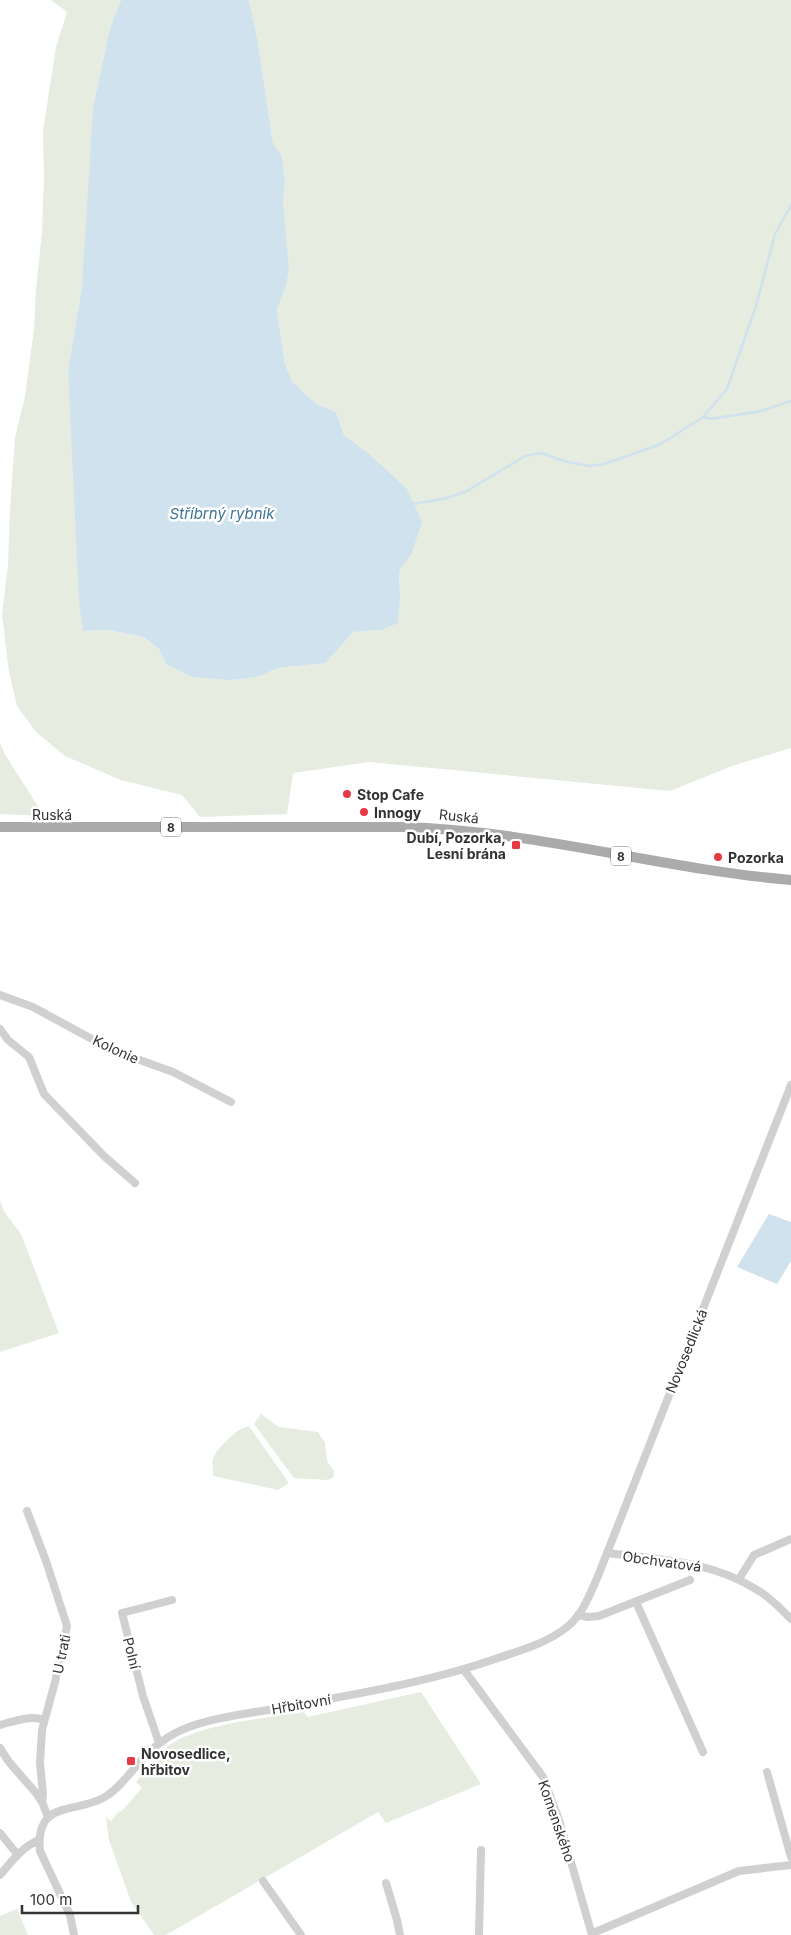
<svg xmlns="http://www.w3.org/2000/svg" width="791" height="1935" viewBox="0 0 791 1935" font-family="Inter,sans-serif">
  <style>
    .green { fill: #e6ecdf }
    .water { fill: #cfe2ee }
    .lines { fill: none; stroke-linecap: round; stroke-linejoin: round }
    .stream { stroke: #cfe2ee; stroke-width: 2.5 }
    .minor { stroke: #d0d0d0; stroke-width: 8 }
    .major { stroke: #ababab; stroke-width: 10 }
    .poi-dot { fill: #e63946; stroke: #fff; stroke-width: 2 }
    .labels { text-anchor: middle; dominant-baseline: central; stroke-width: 5; stroke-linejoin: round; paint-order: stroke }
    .shield { fill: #fff; stroke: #707070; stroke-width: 1 }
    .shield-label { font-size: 12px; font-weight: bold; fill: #333 }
    .poi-label { font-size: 14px; font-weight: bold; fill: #333; stroke: #fff; text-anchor: start }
    .street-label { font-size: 14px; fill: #333; stroke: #fff }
    .water-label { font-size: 15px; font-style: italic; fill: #3f7597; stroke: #fff }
  </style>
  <rect width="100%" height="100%" fill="#fff"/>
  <path class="green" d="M 51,0 L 121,0 L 110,28 L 82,287 L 68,370 L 83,631 L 109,630 L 144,637 L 159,649 L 166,664 L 192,677 L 227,680 L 244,679 L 260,676 L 278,668 L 326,663 L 353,632 L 381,630 L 400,594 L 399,571 L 411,555 L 368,453 L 344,435 L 336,412 L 317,404 L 305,394 L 292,381 L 285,364 L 277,309 L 285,289 L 283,203 L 285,181 L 282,156 L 273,143 L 258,43 L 249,0 L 791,0 L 791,748 L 732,766 L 670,791 L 369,762 L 293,773 L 287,814 L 200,817 L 182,795 L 121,780 L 65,756 L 36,732 L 17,706 L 9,672 L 2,615 L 8,564 L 10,511 L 15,437 L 25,397 L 34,329 L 36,289 L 42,232 L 44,177 L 43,131 L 56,47 L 67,12 Z
    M 0,743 L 6,756 L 44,816 L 0,814 Z
    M 0,1201 L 5,1213 L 21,1234 L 59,1333 L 0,1352 Z
    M 261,1414 L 279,1427 L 318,1432 L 325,1443 L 327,1461 L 334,1471 L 333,1478 L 327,1480 L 294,1478 L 254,1424 Z
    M 249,1426 L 289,1483 L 278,1490 L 213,1476 C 213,1471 212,1464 213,1459 C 216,1449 238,1427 249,1426 Z
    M 421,1692 L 481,1784 L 386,1823 L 378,1812 L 166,1935 L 154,1935 L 131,1902 L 109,1840 L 106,1817 L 111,1821 L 119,1811 L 121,1812 L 142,1788 L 136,1782 C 146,1771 155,1757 167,1747 C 196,1724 267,1718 304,1712 L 308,1717 Z
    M 17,1909 L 28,1935 L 0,1935 L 0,1916 Z"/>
  <path class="water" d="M 121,0 L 249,0 L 258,43 L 273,143 L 282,156 L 285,181 L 283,203 L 289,270 L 285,289 L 277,309 L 285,364 L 292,381 L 305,394 L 317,404 L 336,412 L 344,435 L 368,453 L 407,489 L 422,522 L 411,555 L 399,571 L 400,594 L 398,623 L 381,630 L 353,632 L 326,663 L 278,668 L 260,676 L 244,679 L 227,680 L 192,677 L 166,664 L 159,649 L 144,637 L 109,630 L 83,631 L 79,601 L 68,370 L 82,287 L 93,109 L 110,28 Z
    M 769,1214 L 791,1222 L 791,1261 L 777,1284 L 737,1267 Z"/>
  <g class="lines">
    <path class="stream" d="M 703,417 L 711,419 L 761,411 L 791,401
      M 412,504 L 443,499 L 465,492 L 525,456 L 541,453 L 567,462 L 590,466 L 604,464 L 661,444 L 703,417 L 727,389 L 756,306 L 775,234 L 791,205"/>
    <path class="minor" d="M 0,995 L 33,1007 L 112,1050 L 173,1072 L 231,1102
      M 0,1029 L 8,1040 L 29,1057 L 44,1094 L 104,1156 L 135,1183
      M 27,1511 L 46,1561 L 67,1626 L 55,1682 L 42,1730 L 40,1763 L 43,1794 L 42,1802
      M 607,1553 C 659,1559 713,1561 759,1591 C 771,1598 781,1609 791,1619
      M 739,1579 L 754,1555 L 791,1539
      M 636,1602 L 703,1752
      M 578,1615 L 588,1617 L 599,1616 L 690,1580
      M 464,1670 L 543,1777 L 559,1820 L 592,1935
      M 0,1725 C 14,1721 30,1715 44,1720
      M 159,1743 L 143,1696 L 122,1613 L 172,1600
      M 0,1748 L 9,1762 L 36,1793 L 42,1802 L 48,1817
      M 767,1772 L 791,1857
      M 0,1833 L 17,1854
      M 0,1875 C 12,1861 22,1847 39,1840
      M 263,1881 L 301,1935
      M 386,1883 L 397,1920 L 400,1935
      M 593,1933 L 739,1871 L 791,1865
      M 74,1935 L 70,1915 L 40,1851 C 35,1800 73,1814 103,1798 C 115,1792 124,1780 133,1770 C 148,1751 166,1735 189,1727 C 220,1716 253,1713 285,1707 C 357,1694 430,1682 498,1658 C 522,1650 547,1643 567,1627 C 583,1614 590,1594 598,1576 L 791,1085
      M 479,1935 L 481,1850"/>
    <path class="major" d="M 0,827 L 402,827 C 533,830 660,869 791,880"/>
  </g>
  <g class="poi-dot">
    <circle cx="347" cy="794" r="5"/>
    <circle cx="364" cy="812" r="5"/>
    <rect x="511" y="840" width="10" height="10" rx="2.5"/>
    <circle cx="718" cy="857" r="5"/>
    <rect x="126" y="1756" width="10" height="10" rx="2.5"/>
  </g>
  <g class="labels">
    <g class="shield">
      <rect x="161" y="817.5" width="20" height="19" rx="4"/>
      <rect x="611" y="846.5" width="20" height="19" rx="4"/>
    </g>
    <g class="shield-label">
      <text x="171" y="827">8</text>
      <text x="621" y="856">8</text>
    </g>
    <g class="poi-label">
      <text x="357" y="794">Stop Cafe</text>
      <text x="374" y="812">Innogy</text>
      <text x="506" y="837" text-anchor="end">Dubí, Pozorka,<tspan x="506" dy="16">Lesní brána</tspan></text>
      <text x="728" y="857">Pozorka</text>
      <text x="141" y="1753">Novosedlice,<tspan x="141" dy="16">hřbitov</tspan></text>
    </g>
    <g class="street-label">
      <text x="52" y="814">Ruská</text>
      <text transform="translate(459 816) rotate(6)">Ruská</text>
      <text transform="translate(116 1049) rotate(25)">Kolonie</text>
      <text transform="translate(686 1351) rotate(-68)">Novosedlická</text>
      <text transform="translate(662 1561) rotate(8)">Obchvatová</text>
      <text transform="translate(132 1653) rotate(76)">Polní</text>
      <text transform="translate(61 1654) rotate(-78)">U trati</text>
      <text transform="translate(301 1704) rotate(-10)">Hřbitovní</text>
      <text transform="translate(557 1821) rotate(71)">Komenského</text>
    </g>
    <g class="water-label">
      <text x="222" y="513">Stříbrný rybník</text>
    </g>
  </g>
  <path d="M22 1905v8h116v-8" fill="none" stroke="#333333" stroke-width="2.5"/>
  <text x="30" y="1905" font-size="15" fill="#333333" stroke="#ffffff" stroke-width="4" paint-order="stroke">100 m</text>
</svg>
